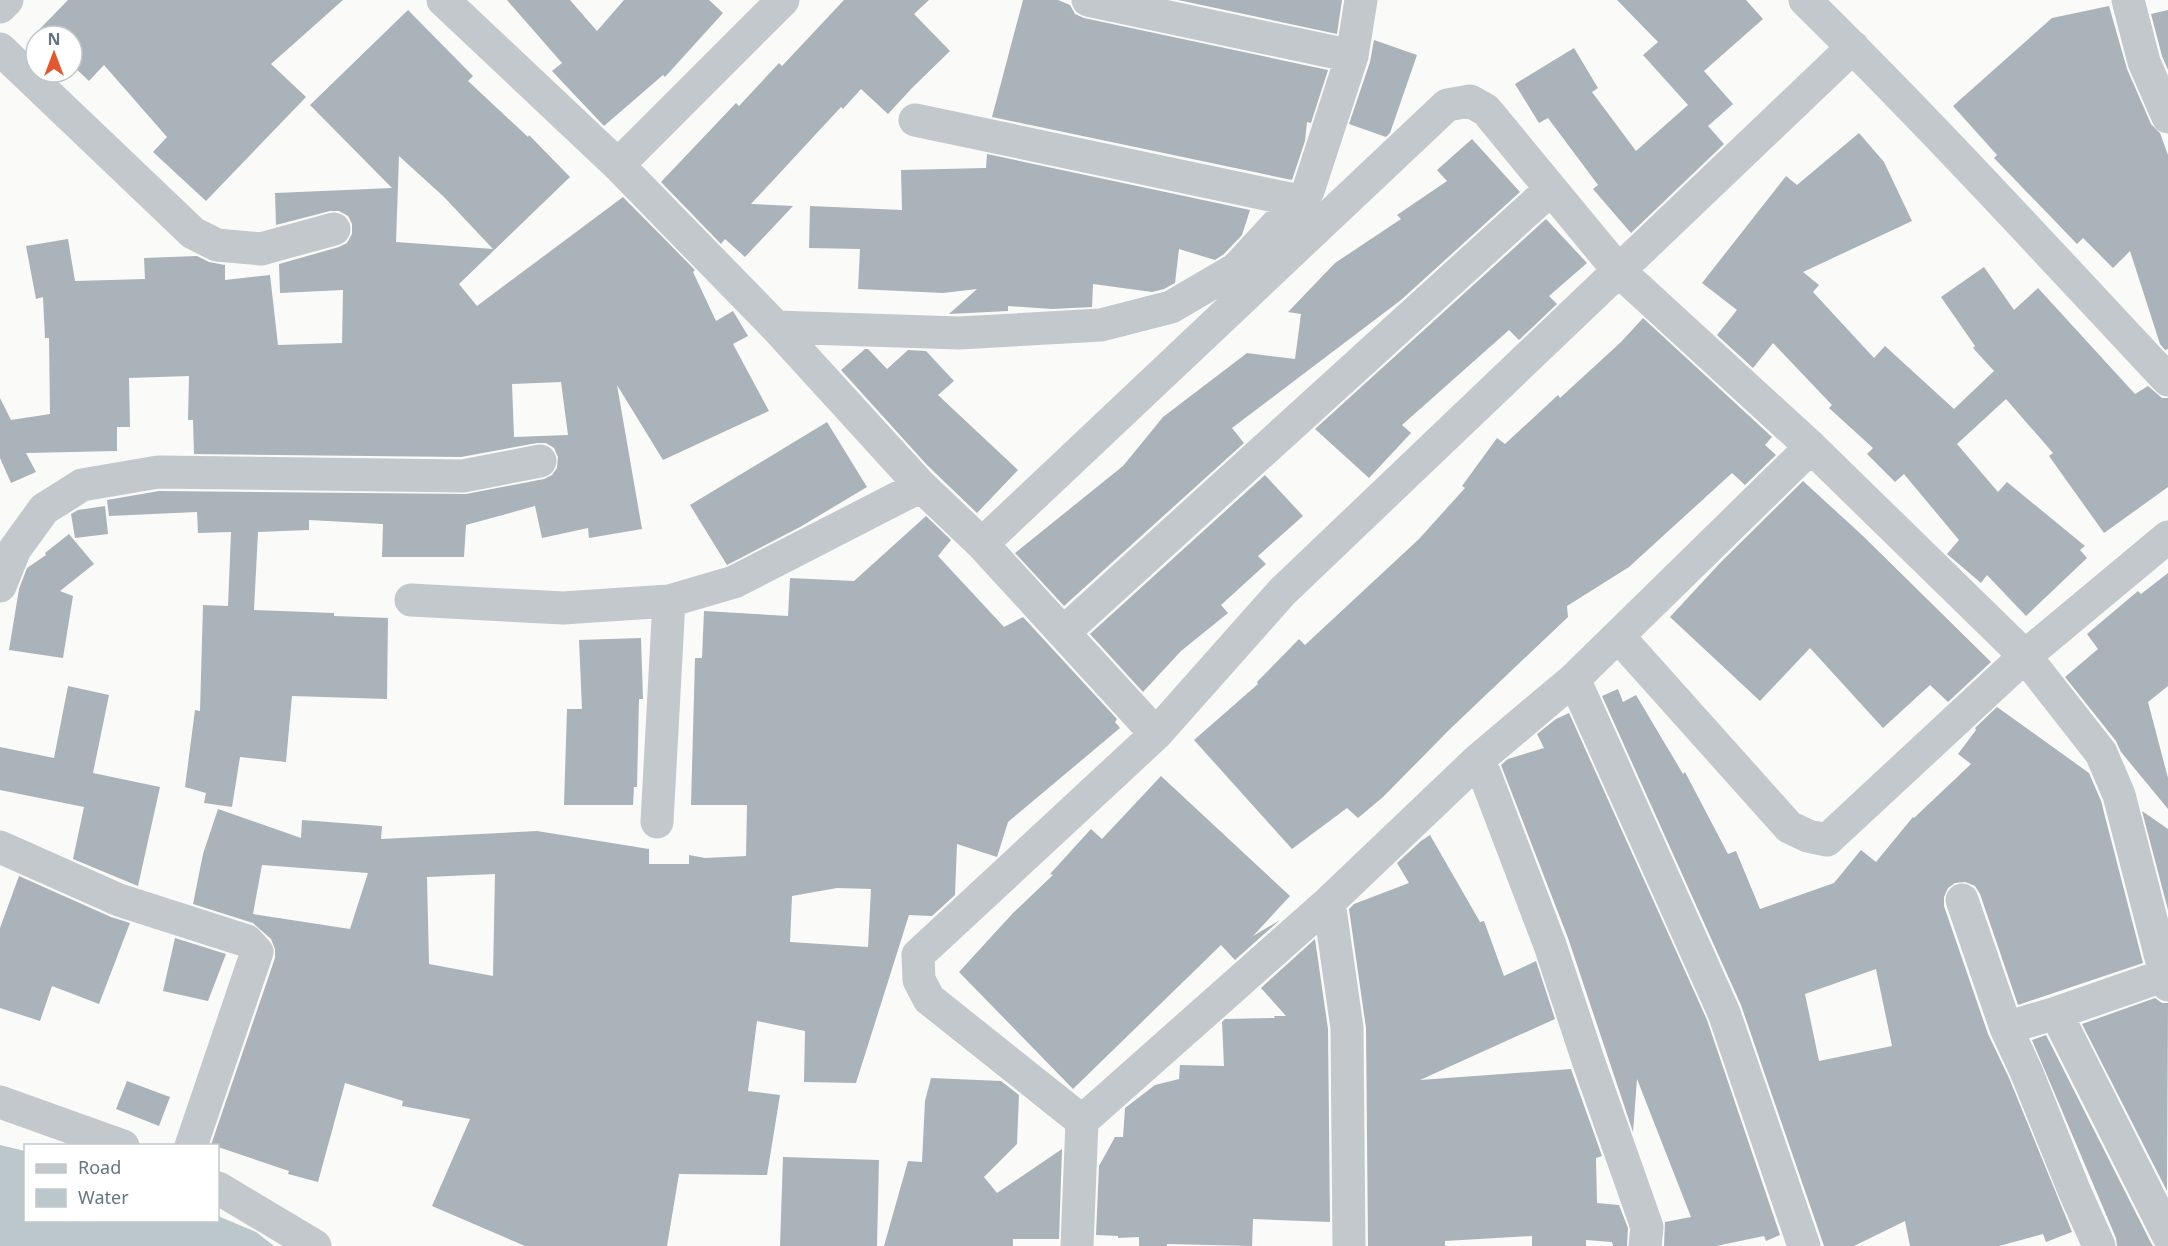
<svg xmlns="http://www.w3.org/2000/svg" width="2168" height="1246" viewBox="0 0 2168 1246" font-family="'Noto Sans',sans-serif">
  <style>
    .water { fill: #bbc7cb }
    .building { fill: #aab3b9; fill-rule: evenodd }
    .lines { fill: none; stroke-linecap: round; stroke-linejoin: round }
    .minor { stroke: #c3c8cc; stroke-width: 33 }
  </style>
  <rect width="100%" height="100%" fill="#fafaf8"/>
  <path class="water" d="M 0,1145 L 25,1151 L 26,1220 L 218,1220 L 218,1216 L 256,1232 L 274,1246 L 0,1246 Z"/>
  <path class="building" d="M 68,0 L 343,0 L 271,64 L 306,97 L 206,201 L 153,152 L 167,137 L 104,65 L 89,81 L 72,65 L 72,36 L 33,36 Z
    M 507,0 L 570,0 L 597,31 L 624,0 L 709,0 L 723,13 L 665,77 L 663,75 L 604,126 L 552,71 L 562,63 Z
    M 844,0 L 929,0 L 914,14 L 950,51 L 912,88 L 888,114 L 861,89 L 843,109 L 841,107 L 751,204 L 793,206 L 745,257 L 725,239 L 721,244 L 661,182 L 736,103 L 739,106 L 779,63 L 782,66 Z
    M 1023,0 L 1058,0 L 1070,5 L 1075,14 L 1084,18 L 1328,70 L 1311,123 L 1307,122 L 1305,141 L 1292,180 L 992,117 Z
    M 1178,0 L 1342,0 L 1337,34 Z
    M 1617,0 L 1746,0 L 1763,19 L 1704,71 L 1733,104 L 1708,126 L 1724,144 L 1631,233 L 1593,189 L 1598,185 L 1548,118 L 1539,123 L 1515,84 L 1574,48 L 1598,88 L 1592,92 L 1636,151 L 1688,105 L 1643,55 L 1658,42 Z
    M 2109,6 L 2127,69 L 2151,124 L 2160,133 L 2168,155 L 2168,349 L 2165,350 L 2160,344 L 2130,251 L 2113,268 L 2083,238 L 2077,244 L 1994,158 L 1997,155 L 1953,106 L 2052,18 Z
    M 408,10 L 473,76 L 468,81 L 528,137 L 529,135 L 570,177 L 459,284 L 477,306 L 623,197 L 695,270 L 693,272 L 716,321 L 733,311 L 748,336 L 733,344 L 769,411 L 663,460 L 617,385 L 642,529 L 589,538 L 588,528 L 542,538 L 535,506 L 466,525 L 464,557 L 382,557 L 383,524 L 309,520 L 309,530 L 258,532 L 254,610 L 334,613 L 334,616 L 388,618 L 387,699 L 292,696 L 286,762 L 240,757 L 232,807 L 204,803 L 206,793 L 185,787 L 195,710 L 200,711 L 203,605 L 228,606 L 231,532 L 198,533 L 197,512 L 109,516 L 107,500 L 159,491 L 466,494 L 544,479 L 552,475 L 557,468 L 558,457 L 554,448 L 546,443 L 537,443 L 461,457 L 194,454 L 193,420 L 188,420 L 189,376 L 129,378 L 130,427 L 117,427 L 117,451 L 26,453 L 36,472 L 11,483 L 0,458 L 0,398 L 11,420 L 50,414 L 49,338 L 45,338 L 43,297 L 36,299 L 26,246 L 68,239 L 75,281 L 145,279 L 144,258 L 197,256 L 209,262 L 225,265 L 225,280 L 270,275 L 278,345 L 342,343 L 343,290 L 280,293 L 279,264 L 339,247 L 347,243 L 352,234 L 352,224 L 348,216 L 339,211 L 330,211 L 276,225 L 275,193 L 392,188 L 310,105 ZM 399,156 L 444,197 L 493,249 L 396,242 ZM 561,382 L 568,435 L 514,437 L 512,384 Z
    M 2168,10 L 2168,70 L 2162,56 L 2151,14 Z
    M 1374,40 L 1417,55 L 1390,133 L 1386,137 L 1349,124 L 1370,62 Z
    M 1859,133 L 1884,162 L 1912,221 L 1803,272 L 1819,285 L 1813,292 L 1874,358 L 1885,346 L 1954,409 L 1994,371 L 1973,348 L 1975,346 L 1941,297 L 1984,267 L 2014,310 L 2038,288 L 2135,394 L 2148,386 L 2162,398 L 2168,398 L 2168,487 L 2104,533 L 2049,456 L 2053,453 L 2006,399 L 1957,444 L 1998,492 L 2007,482 L 2085,546 L 2080,550 L 2087,558 L 2026,616 L 1987,575 L 1981,583 L 1947,554 L 1959,540 L 1904,474 L 1895,482 L 1867,454 L 1873,448 L 1829,408 L 1832,405 L 1773,343 L 1753,368 L 1717,335 L 1737,310 L 1702,283 L 1786,176 L 1797,185 Z
    M 1472,139 L 1520,192 L 1401,300 L 1232,428 L 1244,443 L 1064,606 L 1015,553 L 1123,466 L 1163,417 L 1247,353 L 1295,359 L 1301,314 L 1288,312 L 1335,263 L 1401,219 L 1397,215 L 1447,181 L 1437,170 Z
    M 987,154 L 1250,210 L 1242,235 L 1224,254 L 1215,260 L 1179,249 L 1175,283 L 1164,289 L 1152,292 L 1093,284 L 1092,307 L 1052,309 L 1008,306 L 1008,311 L 949,314 L 977,289 L 943,293 L 858,289 L 860,249 L 809,248 L 810,206 L 902,210 L 901,170 L 986,168 Z
    M 1546,219 L 1587,263 L 1549,296 L 1557,304 L 1519,340 L 1509,330 L 1402,425 L 1411,433 L 1369,478 L 1315,429 Z
    M 1643,318 L 1772,437 L 1765,445 L 1776,455 L 1745,485 L 1732,473 L 1629,567 L 1567,606 L 1568,617 L 1450,729 L 1383,797 L 1358,818 L 1347,808 L 1292,849 L 1194,740 L 1258,684 L 1257,682 L 1299,639 L 1305,645 L 1419,539 L 1465,488 L 1462,486 L 1497,438 L 1505,444 L 1558,395 L 1560,398 L 1621,342 Z
    M 865,349 L 868,349 L 887,369 L 908,350 L 926,351 L 954,381 L 938,395 L 1018,470 L 977,513 L 927,465 L 841,370 Z
    M 827,422 L 867,487 L 800,527 L 727,565 L 690,505 Z
    M 1265,475 L 1303,516 L 1258,556 L 1266,564 L 1221,605 L 1228,613 L 1181,651 L 1143,692 L 1090,634 Z
    M 1803,481 L 1863,536 L 1991,662 L 1948,702 L 1930,685 L 1883,728 L 1810,648 L 1760,701 L 1670,617 L 1721,562 Z
    M 105,506 L 108,534 L 75,538 L 71,514 L 78,510 Z
    M 926,516 L 951,540 L 938,556 L 1004,627 L 1023,617 L 1117,719 L 1115,722 L 1120,728 L 1008,822 L 997,857 L 957,844 L 955,895 L 932,916 L 909,915 L 856,1083 L 804,1082 L 805,1031 L 757,1021 L 748,1091 L 780,1095 L 767,1175 L 679,1174 L 667,1246 L 525,1246 L 432,1206 L 470,1119 L 402,1106 L 403,1101 L 345,1083 L 318,1182 L 288,1174 L 289,1171 L 218,1147 L 218,1146 L 211,1145 L 275,958 L 275,949 L 271,939 L 253,923 L 193,904 L 203,854 L 218,809 L 301,838 L 302,820 L 382,826 L 381,839 L 537,831 L 649,849 L 649,864 L 689,864 L 689,855 L 705,858 L 746,856 L 747,805 L 691,805 L 695,658 L 702,658 L 704,611 L 788,616 L 790,578 L 854,581 ZM 262,865 L 368,873 L 350,929 L 253,914 ZM 495,874 L 493,976 L 429,964 L 427,877 ZM 837,888 L 871,889 L 868,947 L 790,942 L 792,896 Z
    M 69,534 L 94,564 L 60,591 L 73,596 L 63,658 L 9,650 L 19,589 L 27,568 L 46,555 L 45,553 Z
    M 2168,573 L 2168,686 L 2148,702 L 2168,778 L 2168,809 L 2121,752 L 2116,741 L 2065,677 L 2098,649 L 2087,634 L 2138,591 L 2141,594 Z
    M 641,638 L 643,699 L 639,699 L 637,787 L 634,787 L 633,805 L 564,805 L 567,709 L 582,709 L 579,640 Z
    M 68,686 L 109,695 L 93,773 L 160,787 L 138,886 L 73,859 L 84,807 L 0,790 L 0,747 L 54,758 Z
    M 1618,689 L 1623,702 L 1636,695 L 1683,774 L 1685,772 L 1728,854 L 1736,851 L 1760,909 L 1834,883 L 1861,850 L 1876,862 L 1913,817 L 1914,818 L 1971,764 L 1958,754 L 1976,730 L 1975,728 L 1997,707 L 2089,773 L 2101,801 L 2143,963 L 2018,1005 L 1980,894 L 1975,886 L 1965,882 L 1955,883 L 1948,888 L 1944,897 L 1944,906 L 1988,1034 L 2009,1078 L 2072,1232 L 2046,1242 L 2043,1234 L 1999,1246 L 1910,1246 L 1905,1221 L 1854,1246 L 1824,1246 L 1741,1005 L 1602,696 ZM 1876,969 L 1892,1046 L 1819,1061 L 1805,994 Z
    M 1569,713 L 1707,1020 L 1780,1235 L 1766,1241 L 1764,1236 L 1716,1246 L 1664,1246 L 1665,1222 L 1691,1217 L 1637,1079 L 1633,1132 L 1568,938 L 1501,765 L 1508,759 L 1544,748 L 1537,734 L 1556,719 Z
    M 1161,776 L 1290,896 L 1253,936 L 1280,920 L 1235,960 L 1221,945 L 1073,1089 L 959,972 L 1013,913 L 1053,875 L 1050,874 L 1091,829 L 1102,839 Z
    M 2142,811 L 2168,829 L 2168,910 Z
    M 1430,835 L 1480,922 L 1484,921 L 1504,976 L 1536,961 L 1555,1019 L 1420,1080 L 1571,1069 L 1602,1156 L 1596,1158 L 1597,1203 L 1619,1205 L 1628,1228 L 1627,1246 L 1613,1246 L 1612,1242 L 1586,1240 L 1586,1246 L 1532,1246 L 1532,1236 L 1445,1241 L 1445,1246 L 1368,1246 L 1366,1028 L 1349,909 L 1354,904 L 1409,883 L 1397,863 L 1421,841 Z
    M 19,876 L 111,917 L 130,923 L 99,1004 L 52,986 L 40,1021 L 0,1008 L 0,928 Z
    M 175,938 L 226,954 L 208,1001 L 163,991 Z
    M 1315,939 L 1328,1029 L 1330,1222 L 1253,1219 L 1252,1246 L 1167,1244 L 1167,1246 L 1139,1246 L 1139,1237 L 1118,1238 L 1118,1236 L 1096,1235 L 1099,1166 L 1115,1137 L 1123,1137 L 1125,1108 L 1155,1085 L 1179,1079 L 1180,1065 L 1224,1066 L 1222,1022 L 1225,1019 L 1275,1018 L 1274,1016 L 1286,1016 L 1261,988 Z
    M 2155,998 L 2162,1003 L 2168,1003 L 2167,1191 L 2082,1024 Z
    M 2046,1035 L 2151,1243 L 2153,1246 L 2117,1246 L 2116,1238 L 2032,1040 Z
    M 931,1078 L 1001,1081 L 1019,1095 L 1017,1144 L 984,1177 L 997,1193 L 1062,1149 L 1059,1239 L 1013,1239 L 1013,1246 L 884,1246 L 908,1161 L 922,1162 L 925,1101 Z
    M 127,1081 L 170,1097 L 159,1126 L 116,1109 Z
    M 783,1157 L 879,1160 L 877,1246 L 780,1246 Z"/>
  <g class="lines">
    <path class="minor" d="M 443,0 L 618,165 L 776,327 L 921,486 L 982,544 L 1156,734
      M 1088,0 L 1352,56
      M 1805,0 C 1930,123 2048,252 2168,380
      M 2128,0 L 2144,62 L 2168,117
      M 0,7 L 7,0
      M 1853,47 L 1282,592 L 1156,734 L 918,955 L 919,980 L 929,999 L 1082,1121 L 1329,902 L 1479,759 L 1574,679 L 1618,636 L 1789,827 L 1808,836 L 1827,840 L 2025,656 L 2168,537
      M 0,49 L 193,233 L 217,245 L 261,249 L 334,229
      M 915,120 L 1299,201
      M 618,165 L 783,0
      M 776,327 L 959,333 L 1101,325 L 1171,307 L 1236,269 L 1308,191 L 1352,56 L 1361,0
      M 982,544 L 1447,105 L 1470,101 L 1486,110 L 1618,270 L 1811,447 L 2025,656 L 2101,753 L 2119,795 L 2168,985
      M 0,586 L 15,549 L 44,509 L 82,485 L 158,472 L 463,476 L 540,461
      M 411,600 L 563,608 L 669,601 L 734,582 L 921,486
      M 1064,632 L 1551,189
      M 1618,636 L 1811,447
      M 1574,679 L 1724,1013 L 1804,1246
      M 1479,759 L 1550,945 L 1588,1060 L 1647,1227 L 1645,1246
      M 657,822 L 669,601
      M 0,847 L 119,900 L 247,941 L 257,952 L 191,1146
      M 1962,900 L 2006,1028 L 2026,1071 L 2074,1190 L 2099,1246
      M 1329,902 L 1347,1028 L 1349,1246
      M 2056,1013 L 2168,1235
      M 2006,1028 L 2056,1013 L 2168,974
      M 0,1102 L 123,1146
      M 218,1188 L 315,1246
      M 1077,1246 L 1082,1121"/>
  </g>
  <rect x="24" y="1144" width="195" height="78" fill="#ffffff" stroke="#c1c8cd" stroke-width="1.5"/>
  <rect x="36" y="1164" width="30" height="9" fill="#c3c8cc" stroke="#c1c8cd" stroke-width="1.5"/>
  <text x="78" y="1174" font-size="18" fill="#657683">Road</text>
  <rect x="36" y="1189" width="30" height="18" fill="#bbc7cb" stroke="#c1c8cd" stroke-width="1.5"/>
  <text x="78" y="1204" font-size="18" fill="#657683">Water</text>
  <g transform="translate(54 54)"><circle r="28" fill="#ffffff" stroke="#c1c8cd" stroke-width="1.5"/>
  <path d="M0-4.5L10 22L0 15L-10 22Z" fill="#e4572e"/>
  <text y="-9" font-size="16" font-weight="bold" text-anchor="middle" fill="#657683">N</text>
  </g>
</svg>
